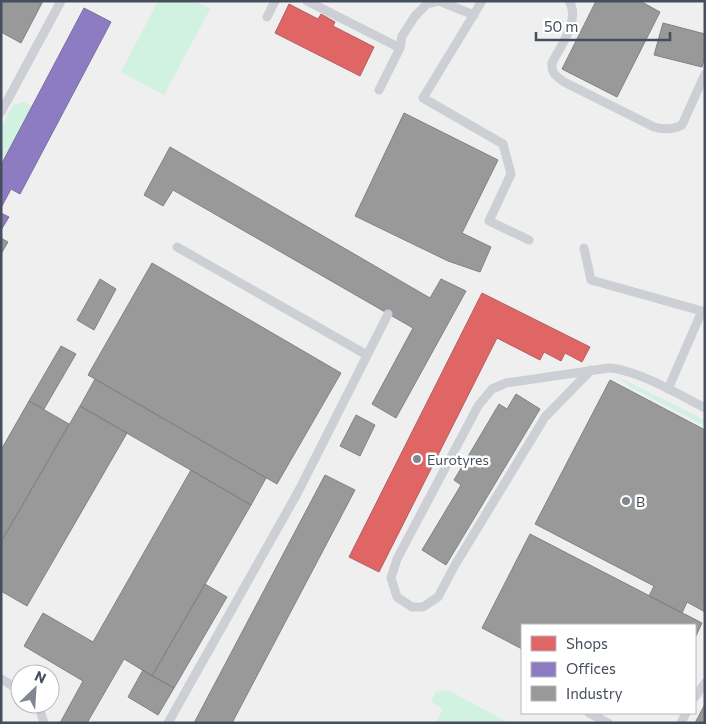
<svg xmlns="http://www.w3.org/2000/svg" width="706" height="724" viewBox="0 0 706 724" font-family="Commissioner,sans-serif">
  <style>
    .green { fill: #d1f1e1 }
    .shops { fill: #e06666; stroke: #b25f63 }
    .offices { fill: #8e7cc3; stroke: #786ea4 }
    .industry { fill: #999; stroke: #808287 }
    .lines { fill: none; stroke-linecap: round; stroke-linejoin: round }
    .lane { stroke: #cccfd3; stroke-width: 9 }
    .poi-dot { fill: #818690; stroke: #fff; stroke-width: 2 }
    .labels { text-anchor: middle; dominant-baseline: central; stroke-width: 5; stroke-linejoin: round; paint-order: stroke }
    .poi-label { font-size: 14px; fill: #454e5d; stroke: #fff; text-anchor: start }
  </style>
  <rect width="100%" height="100%" fill="#f0efef"/>
  <path class="green" d="M 158,1 L 196,1 L 210,9 L 164,95 L 121,72 Z
    M 24,102 L 32,106 L 1,165 L 1,127 L 13,105 Z
    M 618,377 L 705,420 L 705,426 L 630,387 Z
    M 448,690 L 509,723 L 436,723 L 443,709 L 431,702 L 436,692 Z"/>
  <path class="shops" d="M 289,4 L 318,19 L 321,14 L 335,22 L 333,26 L 374,47 L 360,76 L 275,33 Z
    M 482,293 L 590,347 L 582,362 L 565,353 L 561,361 L 544,352 L 540,360 L 497,338 L 379,572 L 349,557 Z"/>
  <path class="offices" d="M 84,8 L 111,22 L 20,194 L 11,189 L 1,208 L 1,188 L 3,185 L 1,184 L 1,165 Z
    M 1,213 L 9,217 L 1,230 Z"/>
  <path class="industry" d="M 1,1 L 43,1 L 21,43 L 1,32 Z
    M 596,1 L 640,1 L 660,12 L 617,97 L 562,69 Z
    M 663,23 L 705,34 L 705,55 L 702,67 L 654,55 Z
    M 404,113 L 498,160 L 462,233 L 491,247 L 480,272 L 448,261 L 355,216 Z
    M 170,147 L 430,298 L 441,279 L 466,291 L 396,418 L 372,404 L 413,328 L 173,190 L 163,206 L 144,195 Z
    M 1,238 L 8,242 L 1,254 Z
    M 152,263 L 341,373 L 277,484 L 88,375 Z
    M 100,279 L 116,289 L 94,330 L 77,320 Z
    M 61,346 L 76,354 L 44,409 L 29,401 Z
    M 95,379 L 266,478 L 251,505 L 80,406 Z
    M 610,380 L 705,430 L 705,612 L 687,602 L 682,613 L 649,596 L 654,586 L 535,524 Z
    M 516,394 L 540,409 L 446,565 L 422,550 L 461,485 L 454,480 L 499,404 L 507,409 Z
    M 29,401 L 69,424 L 1,542 L 1,450 Z
    M 80,406 L 127,433 L 27,606 L 1,591 L 1,542 Z
    M 356,415 L 375,425 L 360,456 L 340,446 Z
    M 191,470 L 251,505 L 152,676 L 124,659 L 87,723 L 60,723 L 83,681 L 24,646 L 43,613 L 93,642 Z
    M 325,475 L 355,490 L 232,723 L 194,723 Z
    M 530,534 L 702,623 L 695,638 L 695,625 L 522,625 L 522,649 L 482,628 Z
    M 205,584 L 227,597 L 174,688 L 152,676 Z
    M 143,670 L 174,688 L 158,715 L 128,697 Z
    M 705,704 L 705,723 L 695,723 Z"/>
  <g class="lines">
    <path class="lane" d="M 307,1 L 400,48
      M 482,1 L 423,98 L 503,144 L 511,174 L 489,221 L 529,240
      M 569,1 C 581,19 560,47 552,63 C 551,73 556,76 564,82 L 654,127 C 664,130 672,130 682,125 L 705,74
      M 267,17 L 275,1
      M 379,90 L 400,48 L 402,36 L 415,16 L 427,4 L 439,1 L 474,15
      M 1,112 L 61,1
      M 177,247 L 367,355
      M 584,248 L 591,280 L 705,312
      M 591,370 L 545,417 L 455,565 L 438,597 L 423,607 L 412,607 L 397,597 L 391,578 L 397,559 L 478,406 L 492,389 L 506,383 L 609,368 C 635,369 680,395 705,408
      M 668,389 L 702,311
      M 1,679 L 20,690
      M 695,697 L 705,683
      M 38,704 L 44,723
      M 589,713 L 608,723
      M 168,723 L 298,492 L 388,314
      M 681,723 L 686,713"/>
  </g>
  <g class="poi-dot">
    <circle cx="417" cy="459" r="5"/>
    <circle cx="626" cy="501" r="5"/>
  </g>
  <g class="labels">
    <g class="poi-label">
      <text x="427" y="459">Eurotyres</text>
      <text x="636" y="501">B</text>
    </g>
  </g>
  <rect width="706" height="724" fill="none" stroke="#454e5d" stroke-width="5"/>
  <rect x="521" y="624" width="175" height="90" fill="#ffffff" stroke="#b5b8be"/>
  <rect x="531" y="636" width="25" height="15" fill="#e06666" stroke="#b5b8be"/>
  <text x="566" y="649" font-size="15" fill="#454e5d">Shops</text>
  <rect x="531" y="662" width="25" height="15" fill="#8e7cc3" stroke="#b5b8be"/>
  <text x="566" y="674" font-size="15" fill="#454e5d">Offices</text>
  <rect x="531" y="686" width="25" height="15" fill="#999999" stroke="#b5b8be"/>
  <text x="566" y="699" font-size="15" fill="#454e5d">Industry</text>
  <g transform="translate(35 689) rotate(25)"><circle r="24" fill="#ffffff" stroke="#b5b8be"/>
  <path d="M0-4L9 19L0 12L-9 19Z" fill="#818690"/>
  <text y="-8" font-size="14" font-weight="bold" text-anchor="middle" fill="#454e5d">N</text>
  </g>
  <path d="M536 32v8h134v-8" fill="none" stroke="#454e5d" stroke-width="2.5"/>
  <text x="544" y="32" font-size="15" fill="#454e5d" stroke="#ffffff" stroke-width="4" paint-order="stroke">50 m</text>
</svg>
